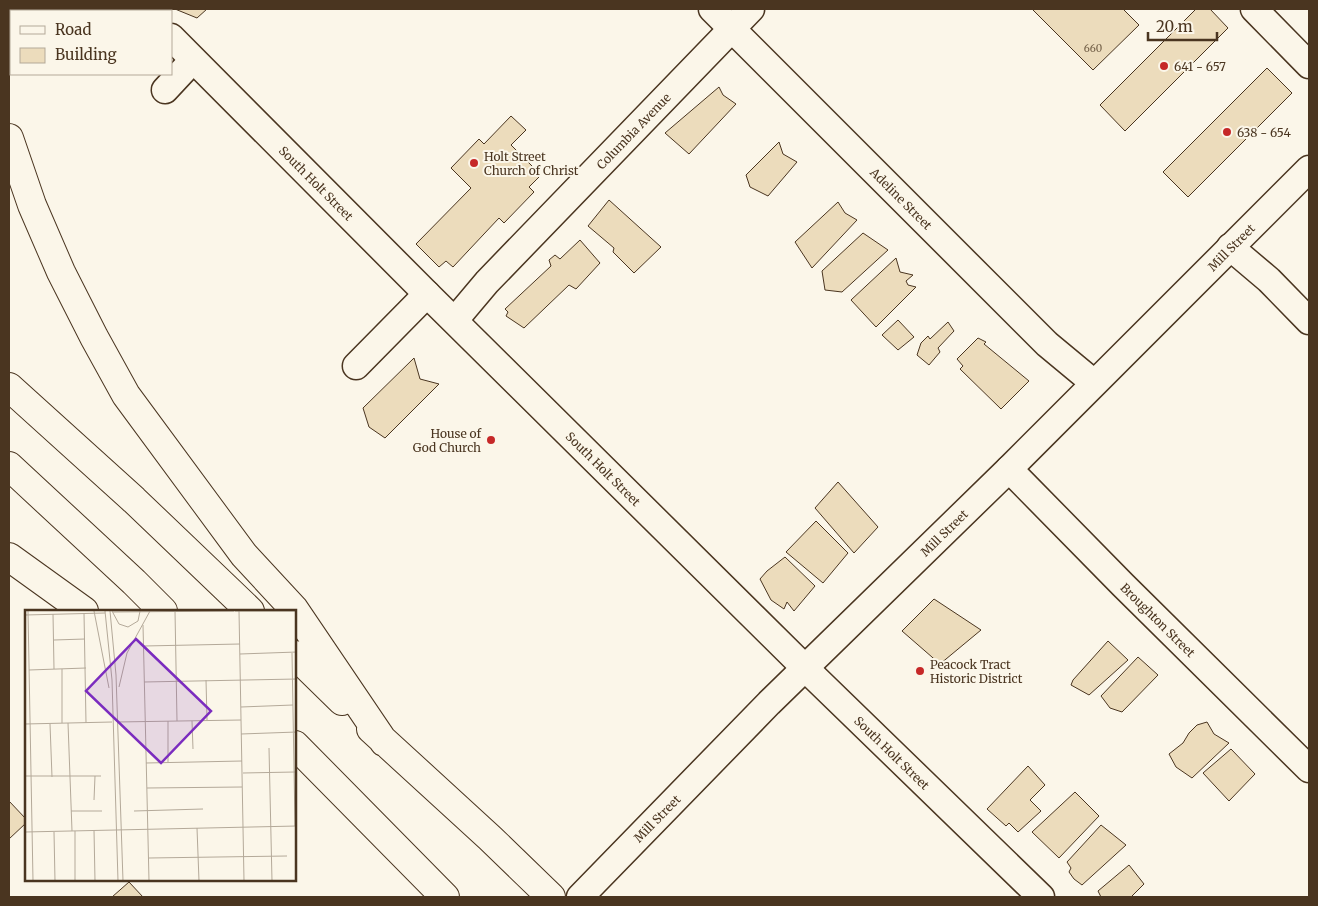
<svg xmlns="http://www.w3.org/2000/svg" width="1318" height="906" viewBox="0 0 1318 906" font-family="Merriweather,serif">
  <style>
    .building { fill: #ecdcbc; stroke: #4a3520 }
    .lines { fill: none; stroke-linecap: round; stroke-linejoin: round }
    .minor-casing { stroke: #4a3520; stroke-width: 29 }
    .highway-casing { stroke: #4a3520; stroke-width: 30 }
    .minor { stroke: #fbf6e9; stroke-width: 26 }
    .highway { stroke: #fbf6e9; stroke-width: 28 }
    .poi-dot { fill: #c62828; stroke: #fbf6e9; stroke-width: 2 }
    .labels { text-anchor: middle; dominant-baseline: central; stroke-width: 4; stroke-linejoin: round; paint-order: stroke }
    .number-label { font-size: 10px; fill: #725f47 }
    .poi-label { font-size: 12px; fill: #4a3520; stroke: #fbf6e9; text-anchor: start }
    .street-label { font-size: 12px; fill: #4a3520; stroke: #fbf6e9 }
    .inset-road { fill: none; stroke: #b4a999; stroke-width: 1 }
    .view { fill: #7b2cbf; fill-opacity: 0.15; stroke: #7b2cbf; stroke-width: 2.5 }
    .inset-edge { fill: none; stroke: #4a3520; stroke-width: 2.5 }
  </style>
  <rect width="100%" height="100%" fill="#fbf6e9"/>
  <path class="building" d="M 175,9 L 207,9 L 197,18 Z
    M 1032,9 L 1123,9 L 1139,25 L 1093,70 Z
    M 1196,9 L 1210,9 L 1228,28 L 1125,131 L 1100,105 Z
    M 1267,68 L 1292,93 L 1188,197 L 1163,172 Z
    M 719,87 L 723,95 L 736,104 L 689,154 L 665,133 Z
    M 511,116 L 526,130 L 511,145 L 541,175 L 529,187 L 534,192 L 504,223 L 499,218 L 453,267 L 446,261 L 439,267 L 416,244 L 471,188 L 451,168 L 479,139 L 484,144 Z
    M 779,142 L 783,154 L 797,162 L 768,196 L 750,187 L 746,175 Z
    M 609,200 L 661,247 L 634,273 L 613,252 L 614,248 L 588,226 Z
    M 838,202 L 845,213 L 857,220 L 812,268 L 795,242 Z
    M 863,233 L 888,250 L 842,292 L 825,290 L 822,271 Z
    M 580,240 L 600,263 L 576,289 L 569,285 L 524,328 L 506,316 L 508,312 L 505,309 L 551,266 L 549,260 L 555,255 L 560,259 Z
    M 896,258 L 900,272 L 913,275 L 906,281 L 908,285 L 916,287 L 876,327 L 851,300 Z
    M 898,320 L 914,337 L 898,350 L 882,335 Z
    M 948,322 L 954,331 L 938,348 L 940,352 L 929,365 L 917,355 L 921,343 L 928,336 L 930,339 Z
    M 978,338 L 986,342 L 984,344 L 1029,381 L 1001,409 L 960,369 L 963,366 L 957,359 Z
    M 414,358 L 420,379 L 439,384 L 385,438 L 369,427 L 363,408 Z
    M 838,482 L 878,527 L 854,553 L 815,508 Z
    M 816,521 L 848,553 L 823,583 L 786,552 Z
    M 785,557 L 815,586 L 794,611 L 787,602 L 784,609 L 771,600 L 760,579 L 767,571 Z
    M 934,599 L 981,630 L 940,664 L 902,631 Z
    M 1108,641 L 1128,660 L 1089,695 L 1071,685 L 1073,680 Z
    M 1138,657 L 1158,675 L 1122,712 L 1110,708 L 1101,696 Z
    M 1207,722 L 1214,734 L 1229,743 L 1192,778 L 1176,767 L 1169,754 L 1183,743 L 1189,733 L 1197,725 Z
    M 1231,749 L 1255,774 L 1229,801 L 1203,773 Z
    M 1028,766 L 1045,785 L 1030,800 L 1041,811 L 1018,832 L 1009,823 L 1006,826 L 987,809 Z
    M 1075,792 L 1099,816 L 1059,858 L 1032,832 Z
    M 9,801 L 26,819 L 26,823 L 9,839 Z
    M 1101,825 L 1126,845 L 1082,885 L 1074,879 L 1069,872 L 1071,868 L 1067,862 Z
    M 1129,865 L 1144,884 L 1131,897 L 1101,897 L 1098,891 Z
    M 129,882 L 143,897 L 112,897 Z"/>
  <g class="lines">
    <g class="minor-casing">
      <g id="minor">
        <path d="M 144,9 L 147,11"/>
        <path id="s1" d="M 712,9 L 1047,344 L 1094,383"/>
        <path d="M 1254,9 L 1309,65"/>
        <path id="s2" d="M 171,37 L 427,294 L 805,668 L 1041,897"/>
        <path d="M 165,90 L 193,60"/>
        <path d="M 1230,247 L 1269,280 L 1309,321"/>
        <path id="s3" d="M 455,320 L 487,282 L 751,9"/>
        <path d="M 356,366 L 427,294"/>
        <path id="s4" d="M 1009,469 L 1123,585 L 1309,769"/>
        <path id="s5" d="M 580,897 L 769,703 L 1009,469 L 1309,169"/>
      </g>
    </g>
    <g class="highway-casing">
      <path id="highway" d="M 9,138 L 32,205 L 61,272 L 94,337 L 126,395 L 244,555 L 294,609 L 384,742
        M 9,387 L 134,500 L 250,611
        M 9,466 L 134,582 L 163,611
        M 9,557 L 84,611
        M 295,655 L 342,701
        M 371,729 L 490,838 L 551,897
        M 295,745 L 445,897"/>
    </g>
    <use href="#minor" class="minor"/>
    <use href="#highway" class="highway"/>
  </g>
  <g class="poi-dot">
    <circle cx="1164" cy="66" r="5"/>
    <circle cx="1227" cy="132" r="5"/>
    <circle cx="474" cy="163" r="5"/>
    <circle cx="491" cy="440" r="5"/>
    <circle cx="920" cy="671" r="5"/>
  </g>
  <g class="labels">
    <g class="number-label">
      <text x="1093" y="48">660</text>
    </g>
    <g class="poi-label">
      <text x="1174" y="66">641 - 657</text>
      <text x="1237" y="132">638 - 654</text>
      <text x="484" y="156">Holt Street<tspan x="484" dy="14">Church of Christ</tspan></text>
      <text x="481" y="433" text-anchor="end">House of<tspan x="481" dy="14">God Church</tspan></text>
      <text x="930" y="664">Peacock Tract<tspan x="930" dy="14">Historic District</tspan></text>
    </g>
    <g class="street-label">
      <text stroke="none"><textPath href="#s3" startOffset="260">Columbia Avenue</textPath></text>
      <text stroke="none"><textPath href="#s2" startOffset="206">South Holt Street</textPath></text>
      <text stroke="none"><textPath href="#s1" startOffset="268">Adeline Street</textPath></text>
      <text stroke="none"><textPath href="#s5" startOffset="920">Mill Street</textPath></text>
      <text stroke="none"><textPath href="#s2" startOffset="611">South Holt Street</textPath></text>
      <text stroke="none"><textPath href="#s5" startOffset="515">Mill Street</textPath></text>
      <text stroke="none"><textPath href="#s4" startOffset="212">Broughton Street</textPath></text>
      <text stroke="none"><textPath href="#s2" startOffset="1016">South Holt Street</textPath></text>
      <text stroke="none"><textPath href="#s5" startOffset="110">Mill Street</textPath></text>
    </g>
  </g>
  <g transform="translate(25 610)">
    <rect width="271" height="271" fill="#fbf6e9"/>
    <path class="inset-road" d="M 3,1 L 8,271M 69,1 L 84,78M 80,1 L 87,70 L 93,271M 85,1 L 91,65 L 98,271M 87,1 L 94,14 L 103,17 L 113,11 L 115,1M 150,1 L 152,111M 210,1 L 271,1M 214,1 L 219,271M 88,2 L 209,1M 59,3 L 61,113M 28,4 L 29,59M 0,5 L 80,3M 118,15 L 124,271M 29,30 L 60,29M 119,36 L 215,34M 267,43 L 270,216M 215,44 L 272,42M 37,59 L 37,113M 4,60 L 61,58M 181,70 L 182,110M 119,72 L 272,69M 94,77 L 102,43 L 125,1M 216,97 L 268,95M 143,111 L 143,152M 167,111 L 168,139M 92,112 L 216,110M 43,113 L 47,221M 0,114 L 87,112M 25,114 L 27,167M 216,124 L 272,122M 244,138 L 247,271M 121,153 L 217,151M 218,163 L 270,162M 0,166 L 76,166M 122,178 L 217,177M 69,190 L 70,166M 46,201 L 77,201M 109,201 L 178,199M 172,218 L 174,271M 69,220 L 70,271M 50,221 L 50,271M 0,222 L 272,216M 29,222 L 30,271M 124,248 L 262,246"/>
    <path class="view" d="M 111,29 L 186,101 L 136,153 L 61,81 Z"/>
    <rect width="271" height="271" class="inset-edge"/>
  </g>
  <rect width="1318" height="906" fill="none" stroke="#4a3520" stroke-width="20"/>
  <rect x="10" y="10" width="162" height="65" fill="#fbf6e9" stroke="#b4a999"/>
  <rect x="20" y="26" width="25" height="8" fill="#fbf6e9" stroke="#b4a999"/>
  <text x="55" y="35" font-size="15" fill="#4a3520">Road</text>
  <rect x="20" y="48" width="25" height="15" fill="#ecdcbc" stroke="#b4a999"/>
  <text x="55" y="60" font-size="15" fill="#4a3520">Building</text>
  <path d="M1148 32v8h69v-8" fill="none" stroke="#4a3520" stroke-width="2.5"/>
  <text x="1156" y="32" font-size="15" fill="#4a3520" stroke="#fbf6e9" stroke-width="4" paint-order="stroke">20 m</text>
</svg>
